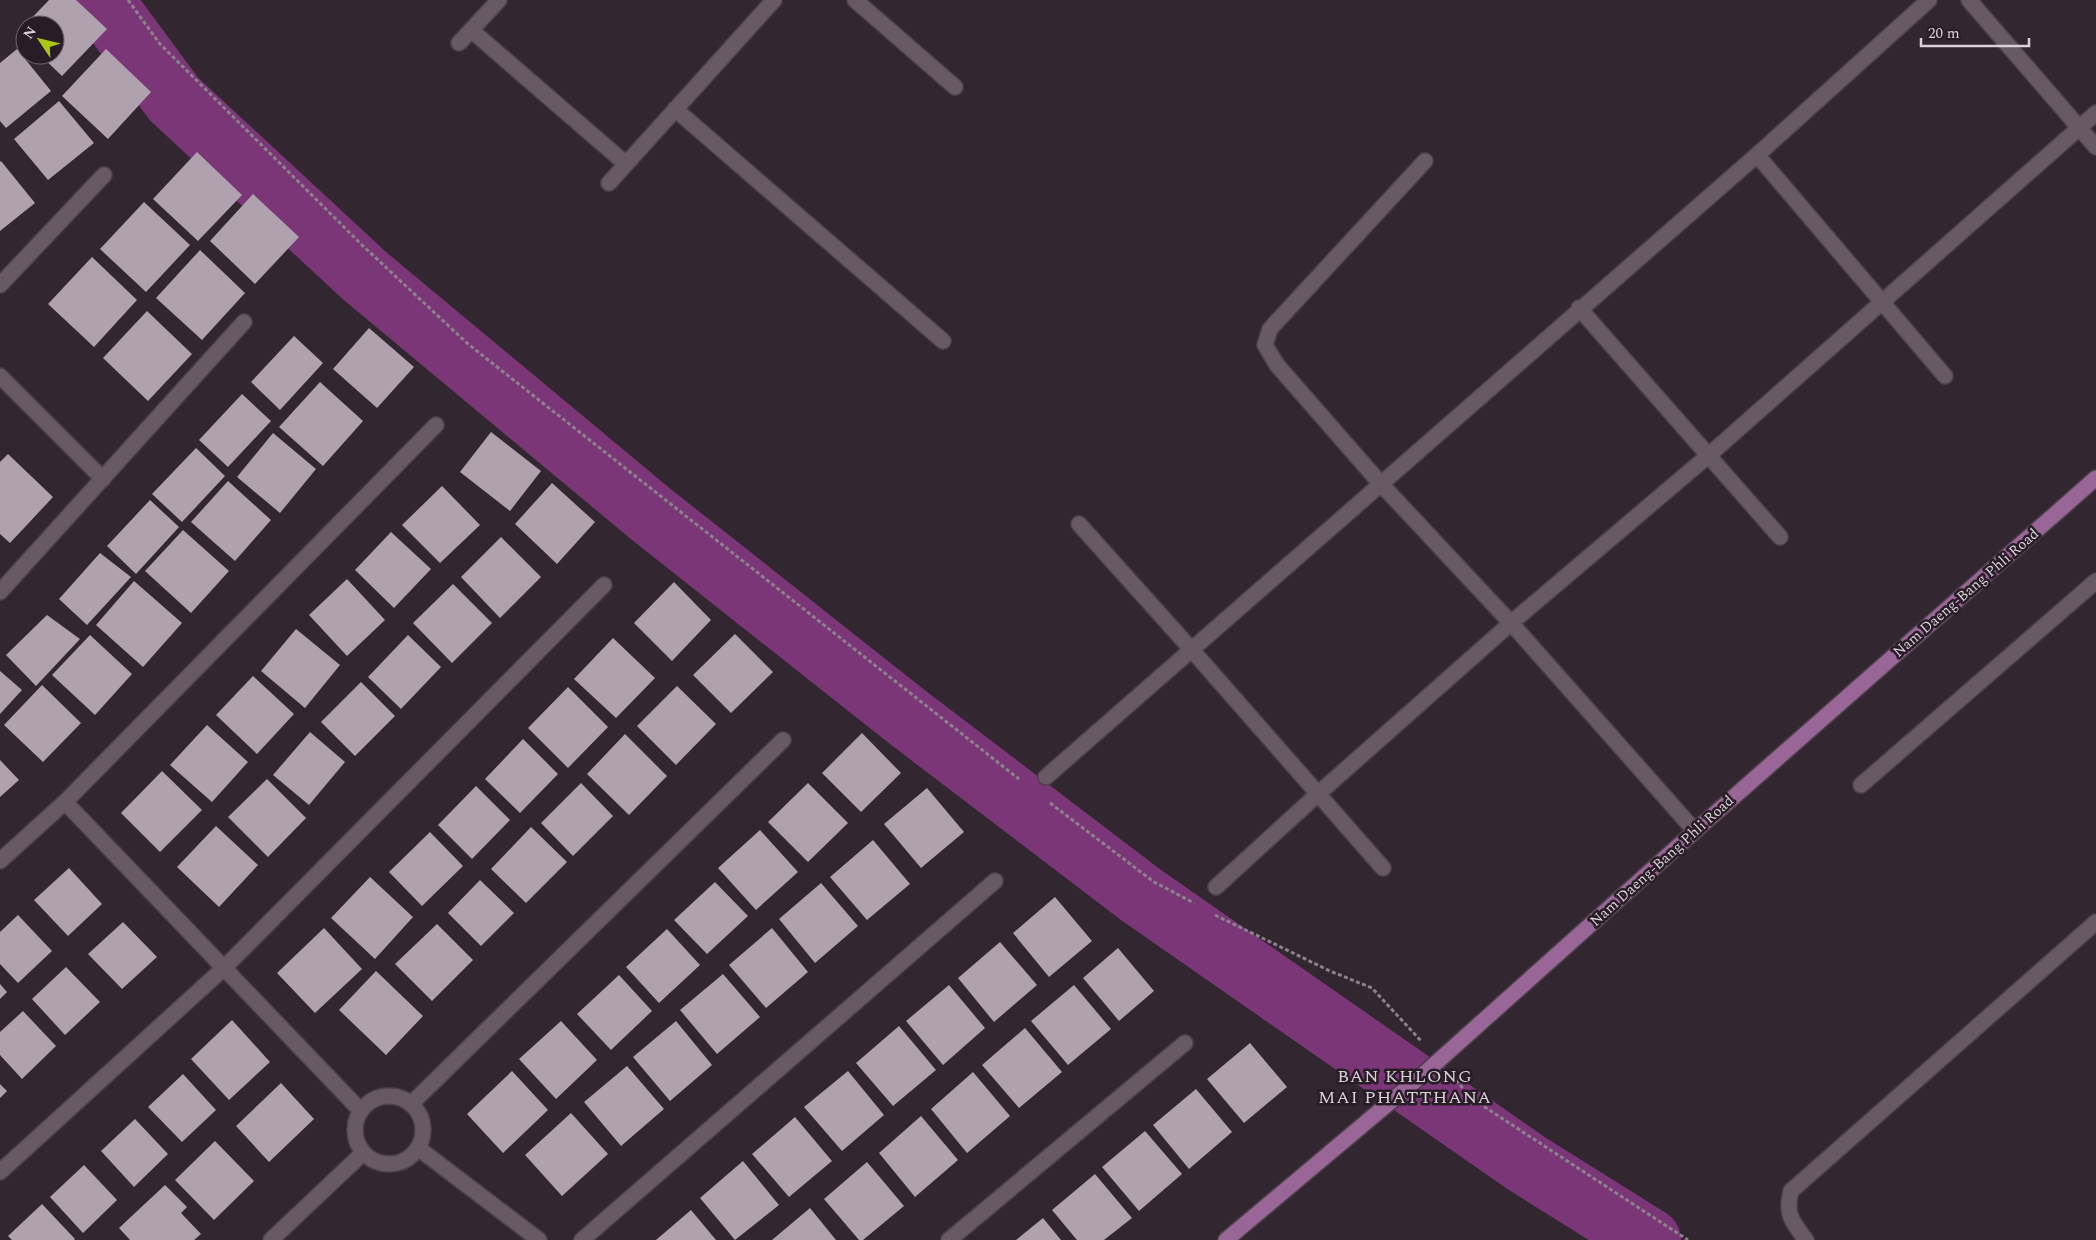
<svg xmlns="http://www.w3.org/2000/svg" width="2096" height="1240" viewBox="0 0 2096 1240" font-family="Spectral,serif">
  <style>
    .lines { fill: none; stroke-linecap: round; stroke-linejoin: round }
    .river { stroke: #7b3677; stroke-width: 64 }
    .building { fill: #afa1ae }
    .minor-casing { stroke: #4b414a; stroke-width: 18 }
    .major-casing { stroke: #4b414a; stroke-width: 18 }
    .path { stroke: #8c828b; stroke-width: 3; stroke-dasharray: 4 2.5; stroke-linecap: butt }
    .minor { stroke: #675a66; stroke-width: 15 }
    .major { stroke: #9a6597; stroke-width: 15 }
    .labels { text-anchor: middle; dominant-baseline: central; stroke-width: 5; stroke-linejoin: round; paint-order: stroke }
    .street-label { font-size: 15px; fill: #d9d1d8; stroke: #281c27 }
    .quarter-label { font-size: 18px; letter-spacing: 1px; fill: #d9d1d8; stroke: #281c27 }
  </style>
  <rect width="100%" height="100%" fill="#322631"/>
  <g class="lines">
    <path class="river" d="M 101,0 L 174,99 L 366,277 L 652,515 L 906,716 L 1141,895 L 1526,1163 L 1649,1240"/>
  </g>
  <path class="building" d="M 49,0 L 76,0 L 107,29 L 62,76 L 40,55 L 55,55 L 55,25 L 25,25 Z
    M 25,25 L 25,41 L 17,34 Z
    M 17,49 L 51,91 L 6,128 L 0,121 L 0,63 Z
    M 106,49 L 151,92 L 108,139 L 62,96 Z
    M 59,101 L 94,143 L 48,180 L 14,139 Z
    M 197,152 L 242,195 L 198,241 L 153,199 Z
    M 1,161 L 35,203 L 0,231 L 0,162 Z
    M 253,194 L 299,237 L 255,284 L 210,241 Z
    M 144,202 L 190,245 L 146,292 L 100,249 Z
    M 200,250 L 245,293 L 202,340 L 156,298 Z
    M 92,257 L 137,300 L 94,347 L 48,304 Z
    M 147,311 L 192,354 L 148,401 L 103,358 Z
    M 369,328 L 414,367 L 377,408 L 333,369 Z
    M 294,336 L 323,363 L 280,410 L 251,382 Z
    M 320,382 L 363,421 L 323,466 L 279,427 Z
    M 242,394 L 271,421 L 228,467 L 199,440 Z
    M 491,432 L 541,471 L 510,511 L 460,472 Z
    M 273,433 L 316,469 L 280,513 L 237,477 Z
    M 196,448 L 225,476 L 182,522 L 152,494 Z
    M 8,454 L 53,497 L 10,543 L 0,534 L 0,462 Z
    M 228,481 L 271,520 L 235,561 L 191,522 Z
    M 552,483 L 595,522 L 557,564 L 515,524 Z
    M 442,486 L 480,525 L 440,563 L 402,525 Z
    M 150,500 L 179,527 L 136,574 L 107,546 Z
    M 183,530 L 229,571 L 191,613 L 145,571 Z
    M 391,532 L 431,569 L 394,608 L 355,570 Z
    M 501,537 L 541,577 L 500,618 L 461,577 Z
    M 100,553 L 131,577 L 87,625 L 59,599 Z
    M 347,579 L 385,620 L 347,656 L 309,615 Z
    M 134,581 L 182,623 L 143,667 L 96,625 Z
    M 674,582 L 711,620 L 672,661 L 634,623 Z
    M 453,584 L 492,623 L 452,663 L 413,623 Z
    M 47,615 L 80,639 L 36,686 L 6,655 Z
    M 296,629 L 340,665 L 305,708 L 261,671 Z
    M 735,634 L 773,672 L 731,713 L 693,675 Z
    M 90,635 L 132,674 L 95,715 L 52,675 Z
    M 408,635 L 441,667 L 401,709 L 368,677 Z
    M 613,638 L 655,678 L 616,718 L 574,679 Z
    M 0,671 L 22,690 L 0,714 Z
    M 253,676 L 294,714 L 257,754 L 216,715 Z
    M 361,682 L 395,716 L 355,756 L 321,722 Z
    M 42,685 L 81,723 L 43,762 L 4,725 Z
    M 677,686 L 716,724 L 676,765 L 637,726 Z
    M 568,687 L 608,727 L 568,768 L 528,728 Z
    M 207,725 L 248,762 L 212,802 L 170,765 Z
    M 310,732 L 345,762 L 309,805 L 273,775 Z
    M 862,733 L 901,773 L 861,812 L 822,773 Z
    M 625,734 L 667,776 L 629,815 L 587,774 Z
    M 523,739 L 558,774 L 520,813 L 485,779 Z
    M 0,760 L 19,780 L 0,797 Z
    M 162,771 L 202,810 L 160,852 L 121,813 Z
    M 267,779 L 306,818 L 268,857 L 228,817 Z
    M 581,783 L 613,816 L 573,856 L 541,823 Z
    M 808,783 L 848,823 L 808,862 L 768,822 Z
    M 476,786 L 510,820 L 472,859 L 438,825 Z
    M 927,788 L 964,832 L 921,868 L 884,824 Z
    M 216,826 L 258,865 L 219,907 L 177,867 Z
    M 531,827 L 567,862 L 526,903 L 491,869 Z
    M 760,830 L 798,872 L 756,910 L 718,868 Z
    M 430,832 L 463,866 L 422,906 L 389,872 Z
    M 873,840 L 910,884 L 867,920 L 830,877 Z
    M 69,868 L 102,904 L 68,936 L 34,900 Z
    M 370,877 L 413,917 L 375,959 L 331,918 Z
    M 480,880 L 514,913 L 481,946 L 448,913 Z
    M 715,882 L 748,916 L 707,954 L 674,920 Z
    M 821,883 L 858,926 L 815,963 L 779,919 Z
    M 1055,897 L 1092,941 L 1049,977 L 1013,933 Z
    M 18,915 L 52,951 L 18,983 L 0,964 L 0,932 Z
    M 123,922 L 157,957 L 122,989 L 88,954 Z
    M 437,924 L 473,960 L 432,1001 L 395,964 Z
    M 324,928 L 362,969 L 315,1013 L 277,973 Z
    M 772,928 L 808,972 L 766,1008 L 729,965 Z
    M 667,929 L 700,965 L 659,1003 L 626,967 Z
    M 1000,942 L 1037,985 L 994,1022 L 958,978 Z
    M 1118,948 L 1154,991 L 1119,1021 L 1083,978 Z
    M 66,967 L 100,1002 L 65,1035 L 32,999 Z
    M 376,971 L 423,1016 L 386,1055 L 339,1010 Z
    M 723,974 L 760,1017 L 717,1054 L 680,1010 Z
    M 619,975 L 652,1011 L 611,1050 L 577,1014 Z
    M 0,984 L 7,992 L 0,999 Z
    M 949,985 L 985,1028 L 943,1065 L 906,1021 Z
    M 1074,985 L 1111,1029 L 1068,1065 L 1031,1021 Z
    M 23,1011 L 56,1046 L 22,1079 L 0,1055 L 0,1032 Z
    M 232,1020 L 270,1062 L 229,1100 L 191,1059 Z
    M 561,1021 L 597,1060 L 556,1099 L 519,1059 Z
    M 676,1021 L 712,1065 L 670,1101 L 633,1057 Z
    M 899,1026 L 936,1070 L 893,1106 L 856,1063 Z
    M 1025,1028 L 1062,1072 L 1019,1108 L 982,1065 Z
    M 1250,1043 L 1287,1087 L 1244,1123 L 1207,1079 Z
    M 627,1066 L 664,1109 L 621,1146 L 584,1102 Z
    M 512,1071 L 548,1110 L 503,1153 L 467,1114 Z
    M 848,1071 L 884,1115 L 842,1151 L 804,1107 Z
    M 973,1072 L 1010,1116 L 967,1153 L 931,1109 Z
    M 183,1074 L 216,1110 L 182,1142 L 148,1107 Z
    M 281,1083 L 314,1119 L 269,1162 L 236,1126 Z
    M 0,1084 L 7,1091 L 0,1098 Z
    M 1196,1089 L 1232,1132 L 1189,1169 L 1153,1125 Z
    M 571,1113 L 608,1154 L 562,1196 L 525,1155 Z
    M 921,1116 L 958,1160 L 915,1197 L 879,1153 Z
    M 795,1117 L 832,1161 L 789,1197 L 752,1154 Z
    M 135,1119 L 168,1154 L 134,1187 L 101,1151 Z
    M 1145,1131 L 1182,1174 L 1139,1211 L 1102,1167 Z
    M 215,1141 L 254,1181 L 214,1220 L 175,1180 Z
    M 743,1161 L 779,1205 L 735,1240 L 700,1198 Z
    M 867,1162 L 904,1206 L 863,1240 L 859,1240 L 824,1199 Z
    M 84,1165 L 117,1200 L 83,1233 L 50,1197 Z
    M 1095,1174 L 1132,1218 L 1104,1240 L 1077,1240 L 1052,1210 Z
    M 165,1185 L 187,1207 L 181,1213 L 201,1234 L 194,1240 L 130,1240 L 119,1228 Z
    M 42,1204 L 75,1239 L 74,1240 L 12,1240 L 8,1236 Z
    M 810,1208 L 836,1240 L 772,1240 Z
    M 691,1210 L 716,1240 L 656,1240 Z
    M 1043,1218 L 1061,1240 L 1016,1240 Z"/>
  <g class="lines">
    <g class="minor-casing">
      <path id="minor" d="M 855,0 L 955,87
        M 1969,0 L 2096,147
        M 471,30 L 626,164
        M 459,43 L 499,0
        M 675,109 L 943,341
        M 1757,155 L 1945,376
        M 1425,161 L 1270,329 L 1265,345 L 1277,365 L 1380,483 L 1511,623 L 1695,831
        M 609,183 L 774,0
        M 0,285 L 104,175
        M 1579,308 L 1780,537
        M 0,376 L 103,479
        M 1079,524 L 1191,649 L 1383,868
        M 0,592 L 244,322
        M 1046,777 L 1757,155 L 1929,0
        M 1861,785 L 2096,581
        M 65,802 L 361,1111
        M 0,861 L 65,802 L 436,425
        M 1216,887 L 1319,793 L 1511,623 L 1709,455 L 2096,113
        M355 1130a34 34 0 1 1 68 0a34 34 0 1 1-68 0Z
        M 411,1104 L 783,740
        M 418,1148 L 539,1240
        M 0,1172 L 224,968 L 604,585
        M 271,1240 L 363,1153
        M 582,1240 L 995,881
        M 949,1240 L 1185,1043
        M 1806,1240 C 1792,1221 1785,1215 1791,1191 L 2096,922"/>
    </g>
    <g class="major-casing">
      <path id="major" d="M 1226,1240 L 1427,1071 L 1695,831 L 2096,478"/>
    </g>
    <path class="path" d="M 128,0 L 160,44 L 362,245 L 468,344 L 1019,779
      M 1050,803 L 1154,882 L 1194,903
      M 1215,915 L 1330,971 L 1372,988 L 1422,1042
      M 1456,1080 L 1471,1098 L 1688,1240"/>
    <use href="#minor" class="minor"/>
    <use href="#major" class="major"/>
  </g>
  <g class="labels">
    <g class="street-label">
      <text transform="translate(1966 593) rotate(-41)">Nam Daeng-Bang Phli Road</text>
      <text transform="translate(1662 861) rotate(-42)">Nam Daeng-Bang Phli Road</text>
    </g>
    <g class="quarter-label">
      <text x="1405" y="1076">BAN KHLONG<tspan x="1405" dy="21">MAI PHATTHANA</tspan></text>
    </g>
  </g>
  <g transform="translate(40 40) rotate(305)"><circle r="24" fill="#281c27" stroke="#6f646e"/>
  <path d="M0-4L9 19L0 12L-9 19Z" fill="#abc615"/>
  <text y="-8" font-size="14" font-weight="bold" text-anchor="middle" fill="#d9d1d8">N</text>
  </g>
  <path d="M1921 38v8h108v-8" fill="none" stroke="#d9d1d8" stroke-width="2.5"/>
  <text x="1928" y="38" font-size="15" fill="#d9d1d8" stroke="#281c27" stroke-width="4" paint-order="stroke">20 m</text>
</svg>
